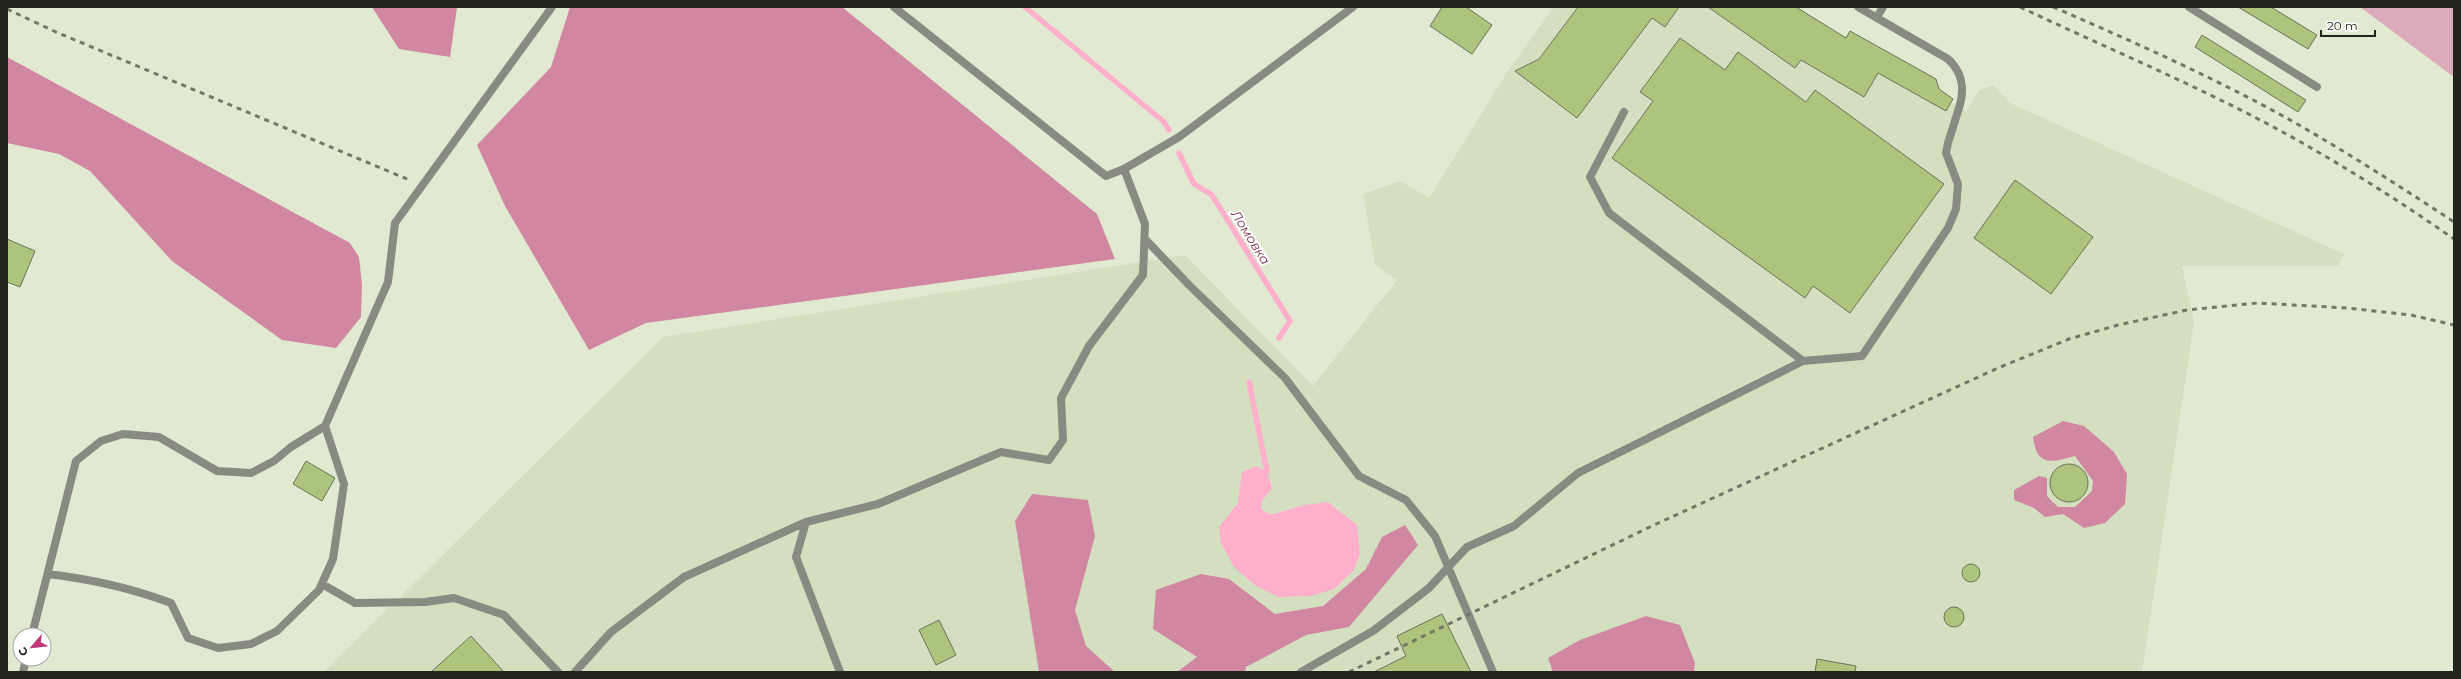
<svg xmlns="http://www.w3.org/2000/svg" width="2461" height="679" viewBox="0 0 2461 679" font-family="Montserrat,sans-serif">
  <style>
    .built { fill: #d4dfc0 }
    .green { fill: #dbaabb }
    .forest { fill: #d187a2 }
    .water { fill: #fdafcc }
    .lines { fill: none; stroke-linecap: round; stroke-linejoin: round }
    .stream { stroke: #fdafcc; stroke-width: 5.5 }
    .building { fill: #adc47d; stroke: #6a725c }
    .lane { stroke: #888b81; stroke-width: 8 }
    .street { stroke: #888b81; stroke-width: 8 }
    .rail { stroke: #727768; stroke-width: 3; stroke-dasharray: 5 5; stroke-linecap: butt }
    .labels { text-anchor: middle; dominant-baseline: central; stroke-width: 4; stroke-linejoin: round; paint-order: stroke }
    .water-label { font-size: 13px; font-style: italic; fill: #812951; stroke: #fff }
  </style>
  <rect width="100%" height="100%" fill="#e1ead1"/>
  <path class="built" d="M 1554,7 L 1793,7 L 1966,112 L 1979,90 L 1993,85 L 2010,103 L 2344,254 L 2338,266 L 2182,266 L 2194,322 L 2142,672 L 324,672 L 663,337 L 1185,255 L 1313,386 L 1397,280 L 1375,265 L 1363,194 L 1401,181 L 1429,198 L 1511,66 Z"/>
  <path class="green" d="M 2360,7 L 2454,7 L 2454,77 Z"/>
  <path class="forest" d="M 372,7 L 457,7 L 450,57 L 399,49 Z
    M 570,7 L 842,7 L 1097,214 L 1115,259 L 646,323 L 589,350 L 505,206 L 477,145 L 551,67 Z
    M 7,57 L 350,243 L 359,257 L 362,285 L 361,317 L 336,348 L 282,340 L 172,261 L 90,171 L 59,154 L 7,143 Z
    M 2063,421 L 2084,426 L 2114,452 L 2127,474 L 2125,504 L 2105,523 L 2084,528 L 2063,514 L 2045,517 L 2034,508 L 2014,500 L 2014,490 L 2039,476 L 2047,478 L 2047,496 L 2058,507 L 2075,507 L 2092,491 L 2093,481 L 2075,456 C 2052,462 2037,468 2033,437 Z
    M 1032,494 L 1088,500 L 1095,536 L 1075,610 L 1086,646 L 1115,672 L 1039,672 L 1015,521 Z
    M 1405,525 L 1418,545 L 1349,627 L 1306,635 L 1246,667 L 1245,672 L 1177,672 L 1197,657 L 1153,629 L 1156,590 L 1201,574 L 1229,579 L 1275,614 L 1323,606 L 1366,569 L 1382,537 Z
    M 1646,616 L 1680,625 L 1695,663 L 1694,672 L 1553,672 L 1548,658 L 1580,640 Z"/>
  <path class="water" d="M 1256,466 L 1267,472 L 1272,488 L 1262,501 L 1261,509 L 1271,515 L 1304,505 L 1328,502 L 1357,525 L 1360,554 L 1354,570 L 1334,589 L 1311,596 L 1279,597 L 1256,586 L 1234,567 L 1221,543 L 1219,527 L 1238,503 L 1242,472 Z"/>
  <g class="lines">
    <path class="stream" d="M 1025,7 L 1163,121 L 1169,130
      M 1179,153 L 1194,184 L 1212,195 L 1290,321 L 1279,338
      M 1249,382 L 1267,472"/>
  </g>
  <path class="building" d="M 1442,7 L 1466,7 L 1492,25 L 1472,54 L 1430,26 Z
    M 1578,7 L 1679,7 L 1665,27 L 1652,18 L 1577,118 L 1515,71 L 1539,59 Z
    M 1708,7 L 1796,7 L 1846,38 L 1850,31 L 1936,79 L 1939,89 L 1953,99 L 1946,111 L 1878,73 L 1864,97 L 1801,60 L 1795,68 Z
    M 2238,7 L 2271,7 L 2317,35 L 2308,49 Z
    M 2202,35 L 2306,100 L 2298,112 L 2195,47 Z
    M 1680,38 L 1725,70 L 1738,52 L 1806,102 L 1815,90 L 1944,184 L 1850,313 L 1813,286 L 1805,298 L 1612,158 L 1653,101 L 1640,92 Z
    M 2015,180 L 2093,237 L 2051,294 L 1974,238 Z
    M 7,239 L 35,251 L 20,287 L 7,282 Z
    M 306,461 L 335,478 L 322,501 L 293,484 Z
    M2050 483a19 19 0 1 1 38 0a19 19 0 1 1-38 0Z
    M1962 573a9 9 0 1 1 18 0a9 9 0 1 1-18 0Z
    M1944 617a10 10 0 1 1 20 0a10 10 0 1 1-20 0Z
    M 1442,614 L 1471,672 L 1374,672 L 1406,656 L 1397,636 Z
    M 939,620 L 956,655 L 936,665 L 919,630 Z
    M 471,636 L 504,672 L 431,672 Z
    M 1817,659 L 1856,666 L 1855,672 L 1815,672 Z"/>
  <g class="lines">
    <path class="lane" d="M 2189,7 L 2317,87
      M 1624,112 L 1590,177 L 1609,213 L 1803,361 L 1862,356 L 1948,228 L 1956,209 L 1958,184 L 1946,153 L 1948,143 L 1959,108
      M 1145,239 L 1189,285 L 1285,378 L 1359,476 L 1406,500 L 1435,536 L 1493,672
      M 48,574 C 90,579 131,588 171,603 L 188,638 L 218,648 L 251,644 L 277,631 L 319,590 L 333,559 L 344,484 L 325,426 L 388,282 L 395,223 L 552,7
      M 322,584 L 355,603 L 425,602 L 454,598 L 504,615 L 558,672
      M 32,635 L 76,461 L 101,441 L 123,434 L 159,437 L 217,471 L 251,473 L 274,461 L 291,447 L 325,426
      M 23,672 L 26,659
      M 575,672 L 611,632 L 684,577 L 806,522
      M 840,672 L 796,557 L 806,522 L 878,504 L 1001,452 L 1049,460 L 1063,440 L 1061,398 L 1089,346 L 1143,275 L 1145,224 L 1124,169
      M 1301,672 L 1373,631 L 1429,588 L 1467,547 L 1514,526 L 1578,473 L 1803,361"/>
    <path class="street" d="M 894,7 L 1106,176 L 1124,169 L 1179,137 L 1353,7
      M 1858,7 L 1948,59 C 1963,73 1965,89 1959,108
      M 1877,17 L 1883,7"/>
    <path class="rail" d="M 2020,7 C 2117,53 2218,94 2311,148 C 2360,176 2408,207 2454,239
      M 2053,7 C 2134,42 2215,78 2292,121 C 2348,153 2401,187 2454,222
      M 7,9 L 56,32 L 407,179
      M 1349,672 L 1654,525 L 1998,368 L 2069,339 L 2118,325 L 2187,310 L 2258,303 L 2347,308 L 2411,315 L 2454,325"/>
  </g>
  <g class="labels">
    <g class="water-label">
      <text transform="translate(1251 237) rotate(58)">Ломовка</text>
    </g>
  </g>
  <rect width="2461" height="679" fill="none" stroke="#21241b" stroke-width="16"/>
  <g transform="translate(32 647) rotate(242)"><circle r="19" fill="#ffffff" stroke="#a6a7a4"/>
  <path d="M0-3L7 15L0 10L-7 15Z" fill="#bf3877"/>
  <text y="-6" font-size="11" font-weight="bold" text-anchor="middle" fill="#21241b">С</text>
  </g>
  <path d="M2321 30v6h54v-6" fill="none" stroke="#21241b" stroke-width="2"/>
  <text x="2327" y="30" font-size="12" fill="#21241b" stroke="#ffffff" stroke-width="3" paint-order="stroke">20 m</text>
</svg>
